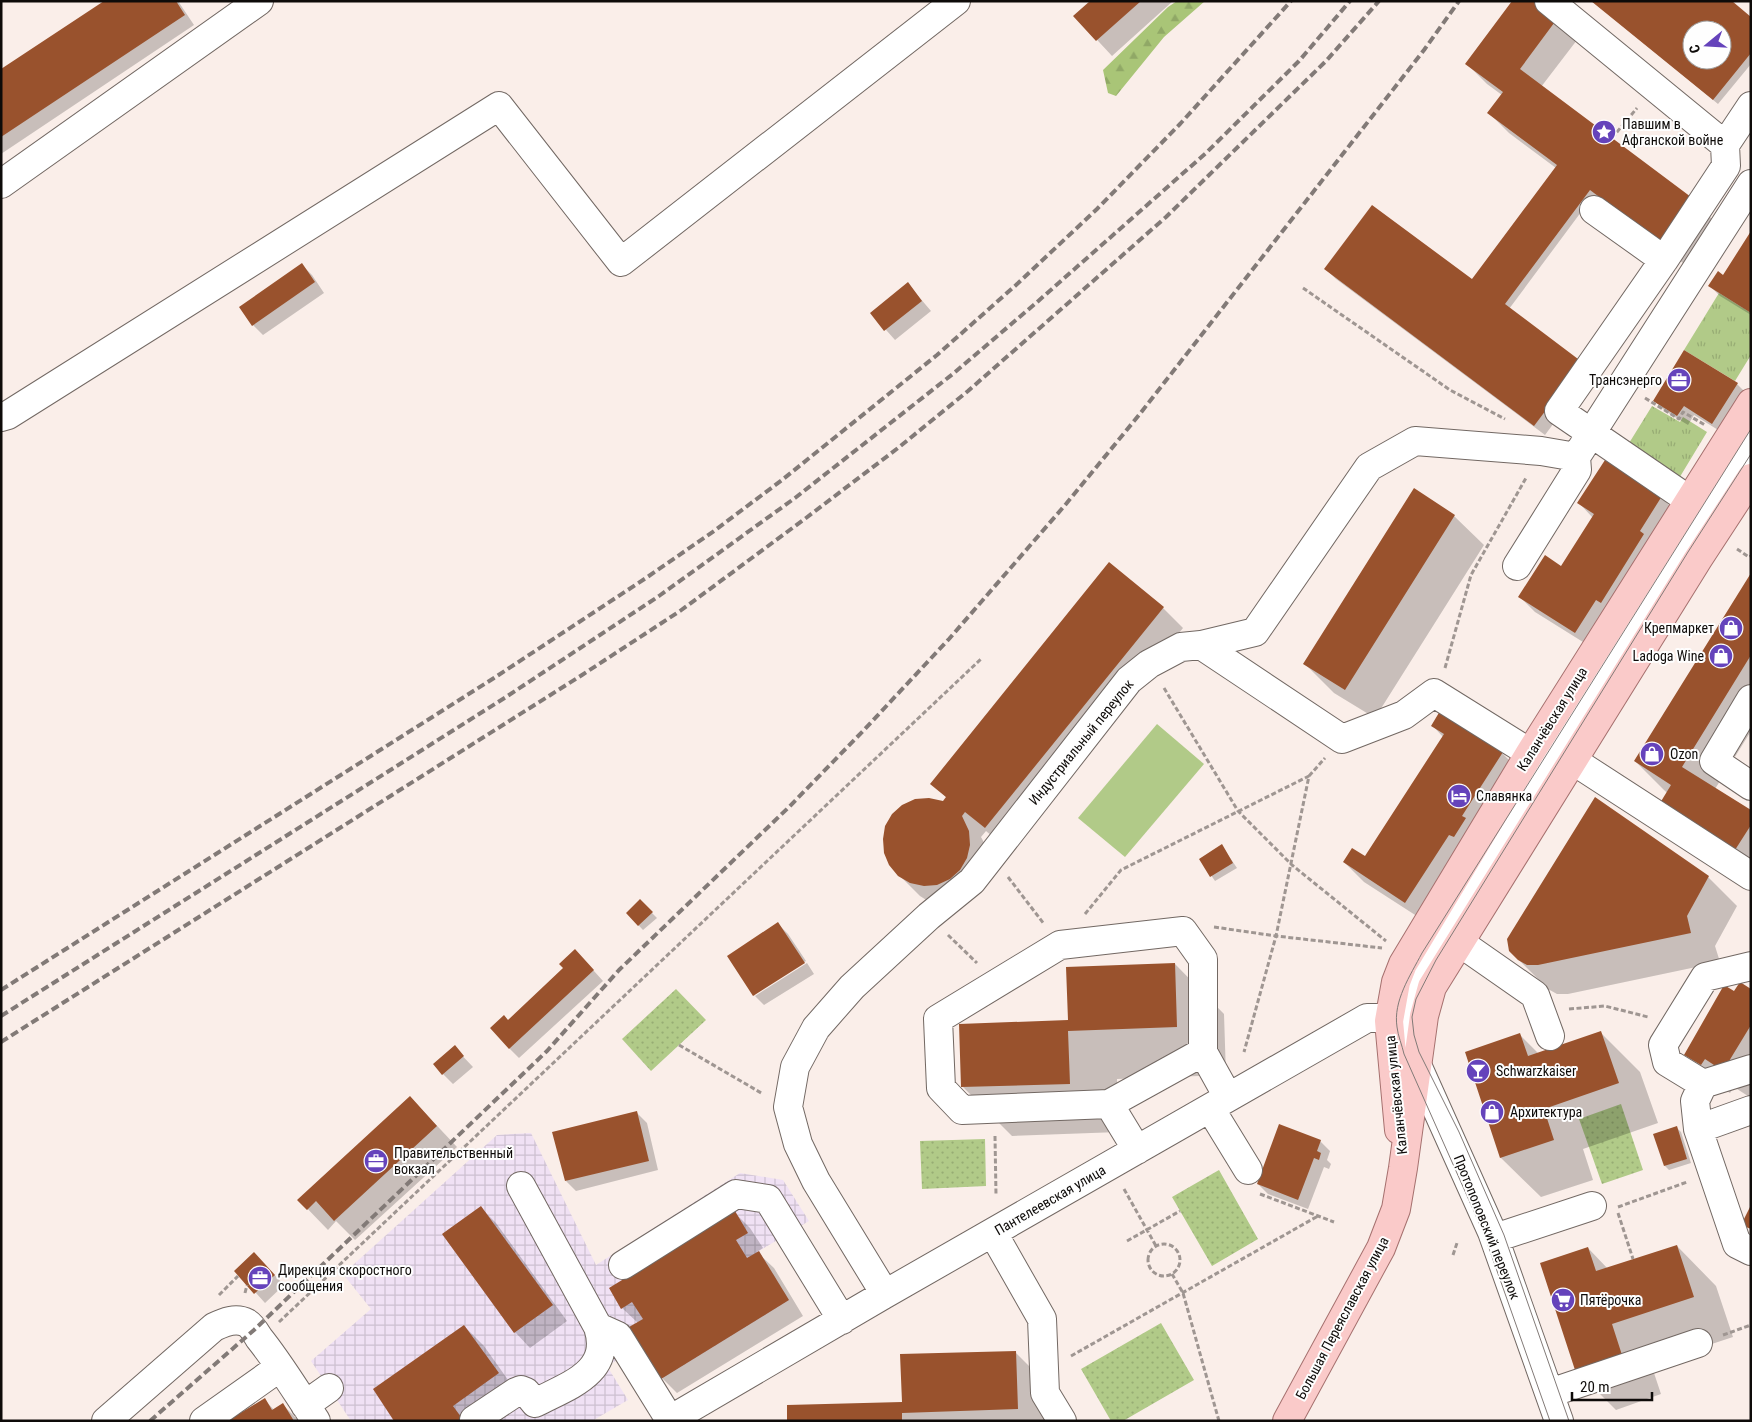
<svg xmlns="http://www.w3.org/2000/svg" width="1752" height="1422" viewBox="0 0 1752 1422" font-family="'Roboto Condensed',sans-serif">
  <style>
    .industrial { fill: url(#industrial-grid) }
    .grass { fill: url(#grass-tufts) }
    .forest { fill: url(#forest-firs) }
    .park { fill: url(#park-dots) }
    .pitch { fill: #b1ca88 }
    .shadow { fill: #0003; fill-rule: evenodd }
    .building { fill: #99522d; fill-rule: evenodd }
    .lines { fill: none; stroke-linecap: round; stroke-linejoin: round }
    .minor-casing { stroke: #726863; stroke-width: 30 }
    .major-casing { stroke: #a5706e; stroke-width: 30 }
    .path { stroke: #9f9692; stroke-width: 3; stroke-dasharray: 5 2.5; stroke-linecap: butt }
    .minor { stroke: #fff; stroke-width: 28 }
    .major { stroke: #facac9; stroke-width: 28 }
    .tram { stroke: #827a77; stroke-width: 1 }
    .rail { stroke: #827a77; stroke-width: 4; stroke-dasharray: 8 4; stroke-linecap: butt }
    .labels { text-anchor: middle; dominant-baseline: central; stroke-width: 4; stroke-linejoin: round; paint-order: stroke }
    .poi-label { font-size: 14px; fill: #0e0b09; stroke: #fefefe; text-anchor: start }
    .street-label { font-size: 14px; fill: #0e0b09; stroke: #fefefe }
  </style>
  <defs>
    <pattern id="industrial-grid" width="8" height="8" patternUnits="userSpaceOnUse" patternTransform="scale(1.25)"><rect width="8" height="8" fill="#f0e1f4"/><path d="M0 4h8M4 0v8" fill="none" stroke="#cdc0d0"/></pattern>
    <pattern id="grass-tufts" width="24" height="20" patternUnits="userSpaceOnUse" patternTransform="scale(1.25)"><rect width="24" height="20" fill="#b1ca88"/><path d="M3 7l-1-3M5 7V3M7 7l1-3M15 17l-1-3M17 17v-4M19 17l1-3" fill="none" stroke="#97ac74"/></pattern>
    <pattern id="forest-firs" width="22" height="20" patternUnits="userSpaceOnUse" patternTransform="scale(1.25)"><rect width="22" height="20" fill="#a9c577"/><path d="M5 1l3.5 6h-7zM16 11l3.5 6h-7z" fill="#90a866"/></pattern>
    <pattern id="park-dots" width="8" height="8" patternUnits="userSpaceOnUse" patternTransform="scale(1.25)"><rect width="8" height="8" fill="#b1ca88"/><path d="M2 2h.1M6 6h.1" fill="none" stroke="#97ac74" stroke-width="1.8" stroke-linecap="round"/></pattern>
  </defs>
  <rect width="100%" height="100%" fill="#faeee9"/>
  <path class="industrial" d="M 531,1133 L 596,1265 L 740,1173 L 783,1180 L 809,1221 L 759,1251 L 789,1300 L 661,1379 L 641,1346 L 607,1366 L 628,1400 L 592,1421 L 351,1421 L 311,1361 L 371,1309 L 343,1274 L 497,1135 Z"/>
  <path class="grass" d="M 1719,293 L 1751,313 L 1751,355 L 1735,381 L 1684,350 Z
    M 1652,406 L 1680,422 L 1683,417 L 1707,432 L 1678,480 L 1626,448 Z"/>
  <path class="forest" d="M 1177,1 L 1205,1 L 1164,37 L 1116,96 L 1108,93 L 1103,70 L 1168,7 Z"/>
  <path class="park" d="M 676,989 L 706,1020 L 651,1071 L 622,1039 Z
    M 1621,1104 L 1643,1170 L 1602,1184 L 1579,1119 Z
    M 985,1139 L 986,1186 L 922,1189 L 920,1141 Z
    M 1219,1170 L 1258,1239 L 1212,1266 L 1172,1197 Z
    M 1161,1323 L 1194,1380 L 1123,1421 L 1111,1421 L 1081,1369 Z"/>
  <path class="pitch" d="M 1157,724 L 1204,764 L 1125,857 L 1078,818 Z"/>
  <path class="shadow" d="M 106,1 L 178,1 L 194,25 L 1,154 L 1,71 Z
    M 1092,1 L 1173,1 L 1112,56 L 1075,16 Z
    M 1532,1 L 1577,40 L 1541,87 L 1694,201 L 1714,221 L 1683,263 L 1593,196 L 1509,309 L 1591,373 L 1545,435 L 1336,279 L 1326,269 L 1477,285 L 1556,168 L 1509,133 L 1489,113 L 1502,95 L 1487,84 L 1467,64 Z
    M 1592,1 L 1751,18 L 1751,64 L 1718,104 ZM 1692,30 L 1722,30 L 1722,60 L 1692,60 Z
    M 1751,233 L 1751,315 L 1720,296 L 1710,286 L 1723,276 Z
    M 302,265 L 312,275 L 324,293 L 263,335 L 253,325 Z
    M 908,284 L 931,311 L 895,340 L 871,313 Z
    M 1737,384 L 1747,394 L 1723,433 L 1694,415 L 1688,425 L 1665,411 L 1655,401 Z
    M 1661,497 L 1676,512 L 1591,647 L 1535,612 L 1520,597 L 1562,568 L 1593,518 L 1579,503 Z
    M 1454,516 L 1484,545 L 1375,718 L 1334,693 L 1305,664 Z
    M 1751,575 L 1751,731 L 1715,789 L 1751,812 L 1751,870 L 1664,790 L 1635,761 Z
    M 1163,608 L 1183,628 L 1006,848 L 986,831 L 981,837 L 989,852 L 931,903 L 920,896 L 899,875 L 947,798 L 932,784 Z
    M 1432,725 L 1502,753 L 1522,773 L 1426,922 L 1364,882 L 1344,862 L 1365,858 L 1443,737 Z
    M 1222,846 L 1237,868 L 1215,881 L 1200,859 Z
    M 1708,877 L 1737,906 L 1715,946 L 1720,962 L 1568,994 L 1557,994 L 1548,989 L 1519,960 Z
    M 640,901 L 657,918 L 643,930 L 627,913 Z
    M 778,924 L 788,934 L 806,961 L 755,994 L 755,996 L 729,956 Z
    M 585,961 L 603,981 L 519,1058 L 509,1048 L 508,1021 Z
    M 807,963 L 814,974 L 764,1005 L 755,996 Z
    M 1175,964 L 1224,1014 L 1226,1075 L 1117,1079 L 1119,1132 L 1012,1136 L 963,1087 L 1069,1021 Z
    M 1751,990 L 1751,1098 L 1734,1087 L 1730,1093 L 1715,1084 L 1686,1055 L 1734,992 Z
    M 1601,1033 L 1640,1072 L 1658,1123 L 1583,1149 L 1593,1180 L 1541,1197 L 1501,1158 L 1466,1053 L 1520,1035 L 1539,1054 Z
    M 454,1047 L 473,1067 L 453,1084 L 443,1074 Z
    M 410,1097 L 457,1147 L 355,1240 L 336,1221 L 328,1230 L 299,1200 Z
    M 637,1113 L 647,1123 L 658,1170 L 576,1191 L 566,1181 Z
    M 1676,1127 L 1681,1132 L 1691,1163 L 1669,1170 L 1665,1166 Z
    M 1320,1141 L 1330,1151 L 1327,1160 L 1331,1164 L 1329,1169 L 1324,1167 L 1308,1209 L 1268,1194 L 1258,1184 Z
    M 481,1208 L 496,1223 L 567,1321 L 530,1348 L 515,1332 L 444,1234 Z
    M 735,1213 L 750,1228 L 763,1248 L 757,1252 L 774,1268 L 803,1316 L 677,1393 L 662,1378 L 638,1323 L 622,1308 Z
    M 1677,1246 L 1716,1286 L 1733,1337 L 1651,1364 L 1661,1394 L 1616,1410 L 1576,1370 L 1541,1264 L 1588,1248 L 1608,1269 Z
    M 264,1264 L 284,1285 L 265,1303 L 236,1271 Z
    M 464,1326 L 484,1346 L 518,1394 L 480,1421 L 396,1421 Z
    M 1015,1352 L 1065,1402 L 1065,1421 L 789,1421 L 903,1403 Z
    M 265,1400 L 274,1410 L 283,1405 L 299,1421 L 230,1421 Z"/>
  <path class="building" d="M 104,1 L 176,1 L 185,15 L 1,137 L 1,69 Z
    M 1090,1 L 1141,1 L 1096,41 L 1073,16 Z
    M 1512,1 L 1535,1 L 1557,19 L 1520,69 L 1695,200 L 1662,244 L 1590,190 L 1505,304 L 1582,362 L 1534,426 L 1324,269 L 1372,205 L 1472,279 L 1557,165 L 1487,113 L 1503,92 L 1465,64 Z
    M 1591,1 L 1732,1 L 1751,17 L 1751,53 L 1713,100 ZM 1692,30 L 1722,30 L 1722,60 L 1692,60 Z
    M 1751,231 L 1751,313 L 1708,286 L 1718,271 L 1723,275 Z
    M 302,263 L 315,282 L 252,326 L 239,307 Z
    M 908,282 L 922,301 L 884,331 L 870,313 Z
    M 1684,350 L 1738,383 L 1712,424 L 1684,406 L 1677,416 L 1653,401 Z
    M 1605,460 L 1662,496 L 1640,531 L 1644,534 L 1601,603 L 1596,600 L 1575,633 L 1518,597 L 1545,555 L 1561,566 L 1594,514 L 1577,503 Z
    M 1414,488 L 1455,515 L 1345,690 L 1303,664 Z
    M 1109,562 L 1164,607 L 985,828 L 965,812 L 962,816 L 969,831 L 970,845 L 967,858 L 960,870 L 950,879 L 937,885 L 924,886 L 910,883 L 898,876 L 889,865 L 884,853 L 883,839 L 885,826 L 892,814 L 902,805 L 915,799 L 929,798 L 943,801 L 946,797 L 930,784 Z
    M 1751,573 L 1751,655 L 1682,767 L 1751,810 L 1751,825 L 1735,850 L 1660,803 L 1671,785 L 1634,761 Z
    M 1440,711 L 1503,752 L 1462,816 L 1466,818 L 1454,837 L 1449,835 L 1405,903 L 1343,862 L 1352,848 L 1365,856 L 1444,734 L 1431,726 Z
    M 1595,797 L 1709,876 L 1687,916 L 1691,933 L 1538,965 L 1527,965 L 1518,960 L 1509,951 L 1507,939 Z
    M 1222,844 L 1233,863 L 1210,877 L 1199,859 Z
    M 640,899 L 653,912 L 638,926 L 626,913 Z
    M 778,922 L 805,963 L 753,996 L 727,956 Z
    M 575,949 L 594,970 L 509,1049 L 490,1028 L 504,1015 L 508,1020 L 563,968 L 559,964 Z
    M 1175,963 L 1177,1027 L 1068,1031 L 1070,1084 L 961,1087 L 959,1024 L 1068,1020 L 1066,967 Z
    M 1740,982 L 1751,989 L 1751,1025 L 1723,1071 L 1705,1059 L 1701,1065 L 1684,1055 L 1724,985 L 1734,991 Z
    M 1601,1031 L 1619,1083 L 1544,1109 L 1554,1140 L 1500,1158 L 1465,1052 L 1520,1033 L 1528,1056 Z
    M 455,1045 L 464,1056 L 442,1075 L 433,1064 Z
    M 410,1096 L 437,1126 L 334,1221 L 316,1201 L 307,1210 L 297,1200 Z
    M 637,1111 L 649,1161 L 565,1181 L 552,1132 Z
    M 1279,1124 L 1321,1140 L 1317,1151 L 1321,1153 L 1319,1160 L 1314,1158 L 1298,1200 L 1257,1184 Z
    M 1677,1126 L 1687,1159 L 1664,1166 L 1653,1134 Z
    M 1751,1205 L 1751,1229 L 1741,1225 Z
    M 481,1206 L 553,1305 L 514,1333 L 442,1234 Z
    M 735,1211 L 748,1233 L 736,1240 L 747,1258 L 759,1251 L 789,1300 L 661,1379 L 629,1327 L 643,1319 L 632,1302 L 621,1309 L 609,1288 Z
    M 1677,1245 L 1694,1297 L 1612,1324 L 1622,1355 L 1575,1370 L 1540,1263 L 1588,1247 L 1596,1271 Z
    M 254,1252 L 275,1275 L 254,1294 L 234,1271 Z
    M 464,1325 L 499,1373 L 453,1406 L 464,1421 L 394,1421 L 373,1389 Z
    M 1016,1351 L 1018,1409 L 902,1413 L 902,1421 L 787,1421 L 787,1405 L 902,1402 L 900,1354 Z
    M 265,1398 L 272,1410 L 283,1403 L 294,1421 L 227,1421 Z"/>
  <g class="lines">
    <g class="minor-casing">
      <path id="minor" d="M 1549,1 L 1725,145
        M 1,184 L 259,1
        M 1594,210 L 1664,260
        M 1,417 L 8,415 L 499,106 L 621,262 L 956,1
        M 1689,500 L 1559,411 L 1664,260 L 1726,166 L 1725,145 L 1751,106
        M 1517,566 L 1577,470 L 1576,457 L 1751,184
        M 1201,645 L 1255,632 L 1369,467 L 1415,441 L 1541,451 L 1576,457
        M 1751,699 L 1714,761 L 1751,786
        M 1572,760 L 1751,876
        M 1459,942 L 1535,995 L 1550,1036
        M 1404,1046 L 1404,1025 L 1409,996 L 1429,956 L 1751,440
        M 1203,1052 L 1109,1104 L 962,1110 L 941,1088 L 938,1019 L 1060,945 L 1183,931 L 1203,959 L 1203,1052 L 1228,1097
        M 1751,1069 L 1703,1084 L 1695,1101 L 1698,1129 L 1737,1244 L 1751,1251
        M 1703,1084 L 1667,1062 L 1663,1045 L 1705,977 L 1751,966
        M 1109,1104 L 1137,1150
        M 1210,1108 L 1248,1170
        M 1698,1129 L 1751,1110
        M 993,1233 L 1042,1319 L 1045,1393 L 1062,1421
        M 1495,1238 L 1592,1206
        M 623,1265 L 736,1194 L 768,1199 L 842,1320
        M 885,1294 L 816,1181 L 798,1144 L 788,1107 L 795,1067 L 816,1028 L 852,987 L 929,916 L 972,881 L 1129,680 L 1149,664 L 1181,647 L 1201,645 L 1342,739 L 1404,715 L 1434,693 L 1530,753
        M 598,1327 L 618,1336 L 670,1420
        M 1550,1393 L 1698,1343
        M 305,1405 L 329,1388
        M 474,1420 L 516,1392 L 521,1390 L 526,1392 L 535,1403 C 567,1386 613,1373 598,1327 L 521,1186
        M 106,1421 L 214,1327 C 224,1322 236,1317 247,1323 C 252,1326 256,1333 259,1338 C 280,1364 297,1393 316,1421
        M 204,1421 L 280,1367
        M 668,1421 L 885,1294 L 1367,1018 L 1378,1018 L 1389,1021 L 1397,1027 L 1417,1065 L 1492,1232 L 1559,1421"/>
    </g>
    <g class="major-casing">
      <path id="major" d="M 1399,1130 L 1389,1021 L 1396,982 L 1403,964 L 1530,753 L 1751,403
        M 1287,1421 L 1381,1248 L 1396,1209 L 1403,1168 L 1424,1016 L 1432,987 L 1698,559 L 1751,478"/>
    </g>
    <path class="path" d="M 1612,138 L 1637,108
      M 1303,288 L 1450,390 L 1505,419
      M 1645,398 L 1679,419 L 1683,412 L 1705,425
      M 1737,549 L 1749,557 L 1751,556
      M 1445,668 L 1471,575 L 1526,478
      M 1164,688 L 1238,811 L 1292,865 L 1386,941
      M 1309,776 L 1325,758
      M 1008,877 L 1044,924
      M 1085,914 L 1121,870 L 1309,776 L 1276,936 L 1244,1052
      M 1214,927 L 1276,936 L 1382,948
      M 948,935 L 977,963
      M 1569,1009 L 1605,1006 L 1648,1017
      M 679,1045 L 763,1094
      M 995,1136 L 996,1195
      M 1124,1189 L 1156,1246
      M 1260,1194 L 1334,1222
      M 1618,1207 L 1687,1182
      M 1618,1213 L 1633,1259
      M 1127,1241 L 1180,1211
      M1148 1260a16 16 0 1 1 32 0a16 16 0 1 1-32 0Z
      M 1453,1255 L 1457,1243
      M 1172,1274 L 1183,1293 L 1219,1421
      M 245,1293 L 247,1285
      M 219,1295 L 238,1276
      M 279,1322 L 981,659
      M 1723,1335 L 1751,1325
      M 1071,1356 L 1318,1216"/>
    <use href="#minor" class="minor"/>
    <use href="#major" class="major"/>
    <path class="tram" d="M 1550,1421 L 1484,1234 L 1404,1054 C 1402,1045 1398,1036 1397,1027 C 1393,1001 1410,976 1422,953 L 1751,429
      M 1569,1421 L 1504,1235 L 1459,1132 L 1419,1052 L 1414,1035 L 1412,1017 L 1416,999 L 1436,960 L 1688,552 L 1751,454"/>
    <path class="rail" d="M 1,990 L 494,678 L 646,578 L 714,531 L 782,480 L 937,355 L 1016,285 L 1097,209 L 1180,124 L 1291,1
      M 1,1016 L 506,697 L 659,596 L 795,498 L 954,373 L 1036,303 L 1206,153 L 1299,61 L 1350,1
      M 1,1042 L 582,675 L 680,611 L 806,518 L 898,448 L 968,391 L 1166,217 L 1326,61 L 1379,1
      M 150,1421 L 254,1330 L 547,1051 L 619,970 L 789,807 L 863,731 L 949,639 L 1066,504 L 1139,415 L 1424,50 L 1459,1"/>
  </g>
  <defs>
    <g id="sight-disc" transform="scale(1.25)"><circle r="9.5" fill="#6543bb" stroke="#fefefe"/><path d="M0-6L1.8-2.2L6-1.7L2.9 1.2L3.7 5.4L0 3.3L-3.7 5.4L-2.9 1.2L-6-1.7L-1.8-2.2Z" fill="#fff"/></g>
    <g id="office-disc" transform="scale(1.25)"><circle r="9.5" fill="#6543bb" stroke="#fefefe"/><path d="M-6-3h4V-5.5h4V-3h4V5H-6ZM-1-4.5V-3h2v-1.5ZM-6 0V1H6V0Z" fill="#fff"/></g>
    <g id="shop-disc" transform="scale(1.25)"><circle r="9.5" fill="#6543bb" stroke="#fefefe"/><path d="M-5-2.5h2.3a2.7 3.5 0 0 1 5.4 0H5L5.5 6h-11ZM-1.5-2.5h3a1.5 2.3 0 0 0-3 0Z" fill="#fff"/></g>
    <g id="hotel-disc" transform="scale(1.25)"><circle r="9.5" fill="#6543bb" stroke="#fefefe"/><path d="M-6-4.5h1.5V1H6V5H4.5V3h-9V5H-6ZM-4 0a1.8 1.8 0 1 1 3.6 0ZM.5 0V-2.5h3Q6-2.5 6 0Z" fill="#fff"/></g>
    <g id="bar-disc" transform="scale(1.25)"><circle r="9.5" fill="#6543bb" stroke="#fefefe"/><path d="M-6-5H6L.8 .8V4.5H3.5V6h-7V4.5H-.8V.8Z" fill="#fff"/></g>
    <g id="supermarket-disc" transform="scale(1.25)"><circle r="9.5" fill="#6543bb" stroke="#fefefe"/><path d="M-6-5.5h2.5l.6 2H6L4.5 2H-2.5L-4.4-4H-6ZM-1.5 3.2a1.3 1.3 0 1 0 .1 0ZM3 3.2a1.3 1.3 0 1 0 .1 0Z" fill="#fff"/></g>
  </defs>
  <g fill-rule="evenodd">
    <use href="#sight-disc" x="1604" y="132"/>
    <use href="#office-disc" x="1679" y="380"/>
    <use href="#shop-disc" x="1731" y="628"/>
    <use href="#shop-disc" x="1721" y="656"/>
    <use href="#shop-disc" x="1652" y="754"/>
    <use href="#hotel-disc" x="1459" y="796"/>
    <use href="#bar-disc" x="1478" y="1071"/>
    <use href="#shop-disc" x="1492" y="1112"/>
    <use href="#office-disc" x="376" y="1161"/>
    <use href="#office-disc" x="260" y="1278"/>
    <use href="#supermarket-disc" x="1563" y="1300"/>
  </g>
  <g class="labels">
    <g class="poi-label">
      <text x="1622" y="124">Павшим в<tspan x="1622" dy="16">Афганской войне</tspan></text>
      <text x="1662" y="380" text-anchor="end">Трансэнерго</text>
      <text x="1714" y="628" text-anchor="end">Крепмаркет</text>
      <text x="1704" y="656" text-anchor="end">Ladoga Wine</text>
      <text x="1670" y="754">Ozon</text>
      <text x="1476" y="796">Славянка</text>
      <text x="1496" y="1071">Schwarzkaiser</text>
      <text x="1510" y="1112">Архитектура</text>
      <text x="394" y="1153">Правительственный<tspan x="394" dy="16">вокзал</tspan></text>
      <text x="278" y="1270">Дирекция скоростного<tspan x="278" dy="16">сообщения</tspan></text>
      <text x="1580" y="1300">Пятёрочка</text>
    </g>
    <g class="street-label">
      <text transform="translate(1552 719) rotate(-58)">Каланчёвская улица</text>
      <text transform="translate(1081 742) rotate(-51)">Индустриальный переулок</text>
      <text transform="translate(1396 1095) rotate(-96)">Каланчёвская улица</text>
      <text transform="translate(1050 1200) rotate(-30)">Пантелеевская улица</text>
      <text transform="translate(1487 1227) rotate(68)">Протопоповский переулок</text>
      <text transform="translate(1342 1318) rotate(-62)">Большая Переяславская улица</text>
    </g>
  </g>
  <rect width="1752" height="1422" fill="none" stroke="#0e0b09" stroke-width="5"/>
  <g transform="translate(1707 45) rotate(252)"><circle r="24" fill="#fefefe" stroke="#9e9d9c"/>
  <path d="M0-4L9 19L0 12L-9 19Z" fill="#6543bb"/>
  <text y="-8" font-size="14" font-weight="bold" text-anchor="middle" fill="#0e0b09">С</text>
  </g>
  <path d="M1572 1392v8h80v-8" fill="none" stroke="#0e0b09" stroke-width="2.5"/>
  <text x="1580" y="1392" font-size="15" fill="#0e0b09" stroke="#fefefe" stroke-width="4" paint-order="stroke">20 m</text>
</svg>
